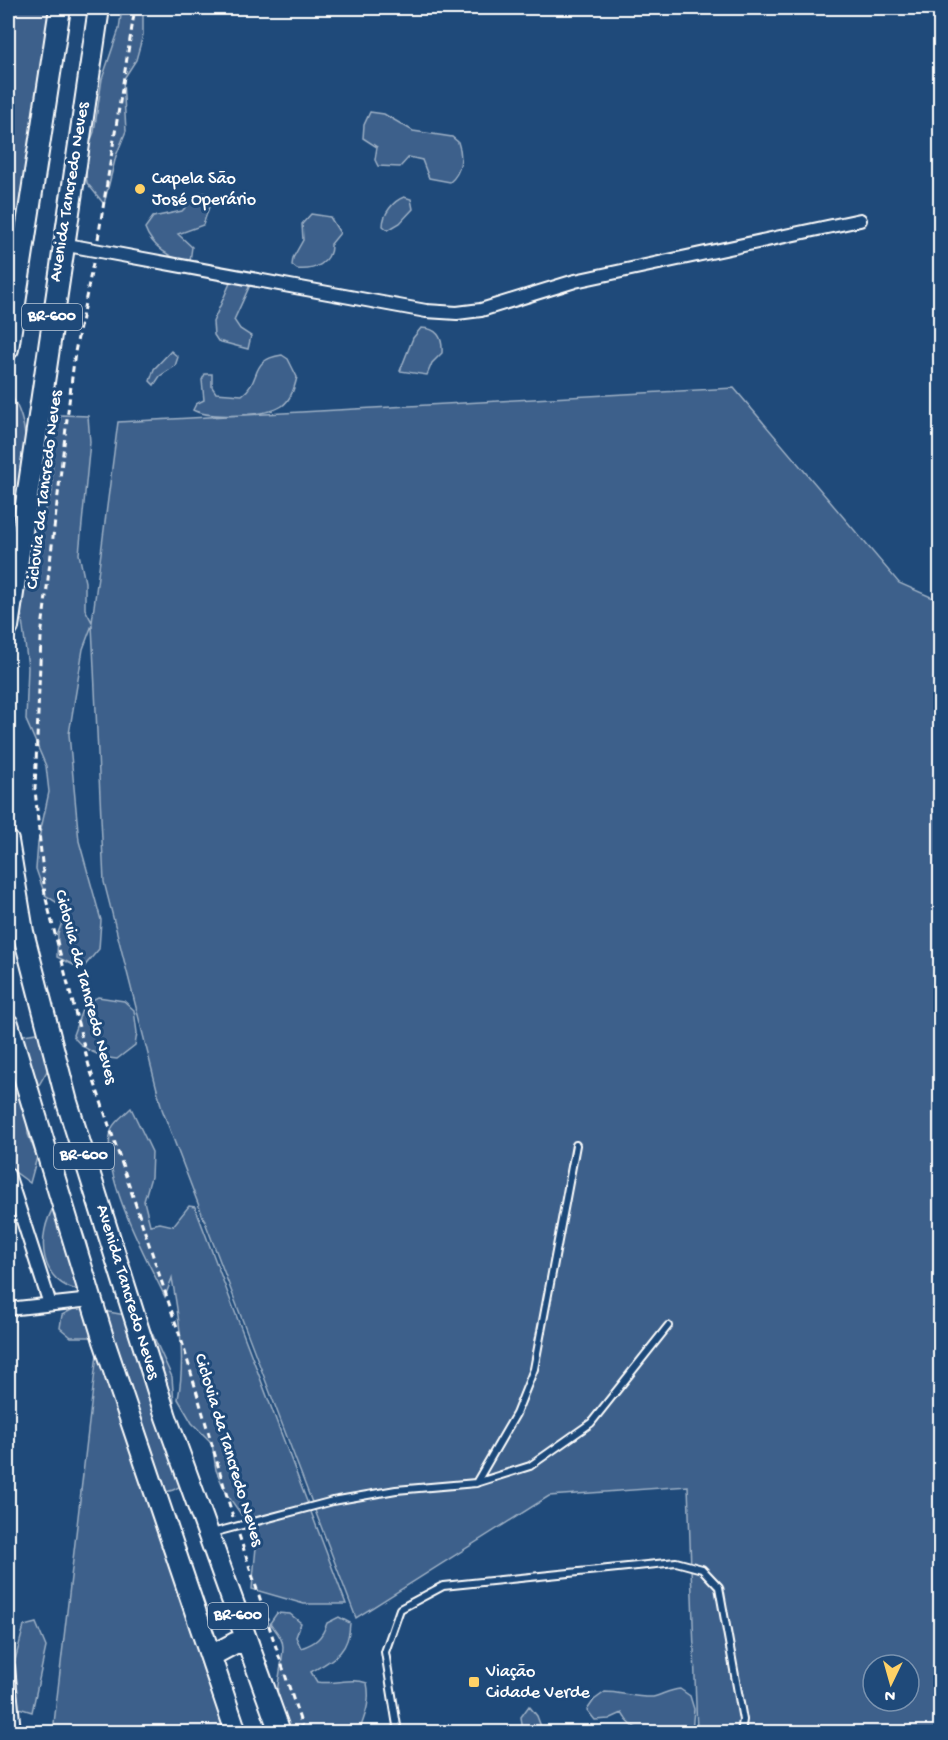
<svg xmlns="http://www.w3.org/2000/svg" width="948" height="1740" viewBox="0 0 948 1740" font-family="'Gochi Hand',sans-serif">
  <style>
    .green { fill: #3c618b; stroke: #9eb0c5; stroke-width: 1.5; fill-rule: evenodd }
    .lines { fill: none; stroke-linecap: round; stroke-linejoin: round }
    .service-casing { stroke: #fff; stroke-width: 10 }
    .minor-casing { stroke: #fff; stroke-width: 16 }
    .primary-casing { stroke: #fff; stroke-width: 24 }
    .path { stroke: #fff; stroke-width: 3; stroke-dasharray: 6 4.5; stroke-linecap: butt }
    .service { stroke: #1f4a7a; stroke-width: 6 }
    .minor { stroke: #1f4a7a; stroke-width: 12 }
    .primary { stroke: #1f4a7a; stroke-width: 20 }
    .poi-dot { fill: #ffd166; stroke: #1f4a7a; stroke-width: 2 }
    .labels { text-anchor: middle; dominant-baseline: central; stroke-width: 6; stroke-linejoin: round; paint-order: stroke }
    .shield { fill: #1f4a7a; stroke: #bcc9d7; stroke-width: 1.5 }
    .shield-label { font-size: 16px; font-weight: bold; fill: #fff }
    .poi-label { font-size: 18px; fill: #fff; stroke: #1f4a7a; text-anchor: start }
    .street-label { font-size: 18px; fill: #fff; stroke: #1f4a7a }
  </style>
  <rect width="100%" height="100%" fill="#1f4a7a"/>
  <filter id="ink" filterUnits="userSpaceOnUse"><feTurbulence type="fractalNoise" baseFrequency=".0167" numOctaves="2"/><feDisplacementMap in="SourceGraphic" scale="12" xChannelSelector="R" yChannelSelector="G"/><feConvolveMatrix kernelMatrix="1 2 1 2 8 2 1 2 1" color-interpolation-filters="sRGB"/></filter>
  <g filter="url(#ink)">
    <path class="green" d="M 8,8 L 60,8 C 65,95 44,167 23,251 L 8,256 Z
      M 122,8 L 143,8 L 143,35 L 136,60 L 123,80 L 126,131 L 116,156 L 104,204 L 87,183 L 84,157 L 94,132 L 102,79 L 119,29 Z
      M 370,112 L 384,114 L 413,131 L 452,137 L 458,142 C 463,156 462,172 450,182 L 429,178 L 422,160 L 409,157 L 400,167 L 378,166 L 375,160 L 377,147 L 363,138 L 364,125 Z
      M 200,192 L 213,195 L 203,225 L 178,234 L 192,247 L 190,261 C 171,261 151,245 145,228 L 153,217 L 182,211 Z
      M 404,197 L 411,199 L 413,209 L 400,223 L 388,230 L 383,226 C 383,214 393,201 404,197 Z
      M 311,214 L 330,217 L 340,233 L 331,244 C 332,263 314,271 297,269 L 292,265 L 293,258 L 303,240 L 302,224 Z
      M 246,280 L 250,285 L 234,320 L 240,329 L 251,336 L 248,349 L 218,341 L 214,335 L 213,322 L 231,281 Z
      M 421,328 C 437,328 443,337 442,353 L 432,363 L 427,375 L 400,371 L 413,338 Z
      M 171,351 L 178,357 L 175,366 L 160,376 L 154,385 L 150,381 L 154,369 Z
      M 282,355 L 288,359 L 297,377 C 295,386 291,400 282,406 C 267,416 209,419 193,410 L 196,404 L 204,400 L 202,380 L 205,374 L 212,374 L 212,387 L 216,393 L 242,395 C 263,379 248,360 282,355 Z
      M 734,388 L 899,583 L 940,601 L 940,1732 L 697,1732 L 688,1486 L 549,1496 L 356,1618 L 162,1109 L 104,882 L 92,625 L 83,649 L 69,734 L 79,841 L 101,920 L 99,949 L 82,969 L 57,957 L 58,933 L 67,909 L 45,895 L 36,869 L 38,843 L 49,792 L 46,766 L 26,720 L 28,667 L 18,588 L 28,538 L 42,516 L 52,492 L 53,440 L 61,415 L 88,416 L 90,442 L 79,554 L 85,582 L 85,609 L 92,622 L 118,422 ZM 873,1665 L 909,1665 L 909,1701 L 873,1701 Z
      M 8,391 C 35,427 28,480 8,517 Z
      M 98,997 L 124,1001 L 134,1010 L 137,1033 L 135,1045 L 117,1059 C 102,1058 79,1048 73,1035 L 84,1004 Z
      M 43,1032 L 55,1057 L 35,1092 L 27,1118 L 28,1134 L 37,1157 L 30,1183 L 11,1169 L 8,1159 L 8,1045 L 17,1036 Z
      M 131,1108 L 152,1152 L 151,1177 L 144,1201 L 150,1225 L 160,1223 L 173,1226 L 189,1206 L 195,1207 L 346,1604 L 304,1604 L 252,1589 L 257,1537 L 226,1493 L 216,1470 L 212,1443 L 192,1423 L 178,1399 C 186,1357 179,1319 172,1278 L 165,1297 C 147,1258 97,1171 112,1128 C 115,1121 125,1114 131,1108 Z
      M 55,1205 C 77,1210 87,1236 89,1258 C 89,1268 84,1281 82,1291 C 39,1285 35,1236 55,1205 Z
      M 87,1308 L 125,1315 L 142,1321 L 151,1331 L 172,1377 L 176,1429 L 189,1481 C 180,1486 171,1494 160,1491 L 99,1337 L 71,1337 L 60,1328 L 62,1315 L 73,1309 Z
      M 98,1345 L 231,1732 L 53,1732 Z
      M 277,1613 L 290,1614 L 301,1623 L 296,1637 L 301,1648 C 316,1643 322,1638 327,1623 L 339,1617 L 350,1623 C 349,1653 334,1659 311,1672 L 317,1682 C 335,1685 350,1677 367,1683 C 371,1702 365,1715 359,1732 L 292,1732 C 266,1701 282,1680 283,1647 C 283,1638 275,1630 270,1623 Z
      M 36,1623 L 46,1647 L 32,1712 L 19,1708 L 14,1664 L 24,1626 Z
      M 680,1689 L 690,1696 L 694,1709 L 692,1732 C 664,1733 636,1740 622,1713 L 609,1719 L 595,1720 L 587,1710 L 594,1700 L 605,1692 C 620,1692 637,1698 653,1697 C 662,1695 669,1690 680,1689 Z
      M 529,1706 L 537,1716 L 543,1732 L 523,1732 L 521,1717 Z"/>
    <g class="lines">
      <g class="service-casing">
        <path id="service" d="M 476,1483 L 516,1414 L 534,1369 L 576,1145
          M 212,1533 L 333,1501 L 396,1490 L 476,1483 L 530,1466 L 591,1423 L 668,1326
          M 398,1732 L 385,1652 L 400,1609 L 443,1586 L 676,1562 L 702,1569 L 719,1587 L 743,1720 L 741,1732"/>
      </g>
      <g class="minor-casing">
        <path id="minor" d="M 62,244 L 426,311 L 457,313 L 481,310 L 575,281 L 860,220
          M 8,1174 L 50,1304
          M 8,1309 L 91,1300
          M 8,1666 L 14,1732"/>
      </g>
      <g class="primary-casing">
        <path id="primary" d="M 8,349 L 60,8
          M 8,627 L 99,8
          M 8,841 L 23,932 L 67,1102 L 166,1417 L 280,1732
          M 8,1024 L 104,1341 L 236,1732
          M 211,1656 L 235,1643 L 248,1643"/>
      </g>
      <path class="path" d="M 98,239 L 135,8
        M 93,263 L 75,352 L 41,638 L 35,789 L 45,895 L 89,1066 L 183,1345 L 233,1517
        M 239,1535 L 304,1732"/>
      <use href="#service" class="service"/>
      <use href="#minor" class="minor"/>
      <use href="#primary" class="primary"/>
    </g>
  </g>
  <g class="poi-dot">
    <circle cx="140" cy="189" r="6"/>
    <rect x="468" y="1676" width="12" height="12" rx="3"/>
  </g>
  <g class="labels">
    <g class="shield">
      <rect x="22" y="304" width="60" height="26" rx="4.5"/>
      <rect x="54" y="1143" width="60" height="26" rx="4.5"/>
      <rect x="208" y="1603" width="60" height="26" rx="4.5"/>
    </g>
    <g class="shield-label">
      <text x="52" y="317">BR-600</text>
      <text x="84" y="1156">BR-600</text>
      <text x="238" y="1616">BR-600</text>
    </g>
    <g class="poi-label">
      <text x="152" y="179">Capela São<tspan x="152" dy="21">José Operário</tspan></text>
      <text x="486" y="1672">Viação<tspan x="486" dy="21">Cidade Verde</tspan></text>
    </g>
    <g class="street-label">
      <text transform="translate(70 192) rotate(-81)">Avenida Tancredo Neves</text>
      <text transform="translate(45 490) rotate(-83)">Ciclovia da Tancredo Neves</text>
      <text transform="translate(85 987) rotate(75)">Ciclovia da Tancredo Neves</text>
      <text transform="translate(127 1292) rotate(73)">Avenida Tancredo Neves</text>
      <text transform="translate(228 1450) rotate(73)">Ciclovia da Tancredo Neves</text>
    </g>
  </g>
  <rect width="948" height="1740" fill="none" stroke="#1f4a7a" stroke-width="30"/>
  <rect x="15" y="15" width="918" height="1710" fill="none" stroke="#fff" stroke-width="2" filter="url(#ink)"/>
  <g transform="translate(891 1683) rotate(185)"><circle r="28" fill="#1f4a7a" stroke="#7992af" stroke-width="1.5"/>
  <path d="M0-4.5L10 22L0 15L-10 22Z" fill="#ffd166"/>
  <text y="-9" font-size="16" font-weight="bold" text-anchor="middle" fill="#ffffff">N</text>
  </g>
</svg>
